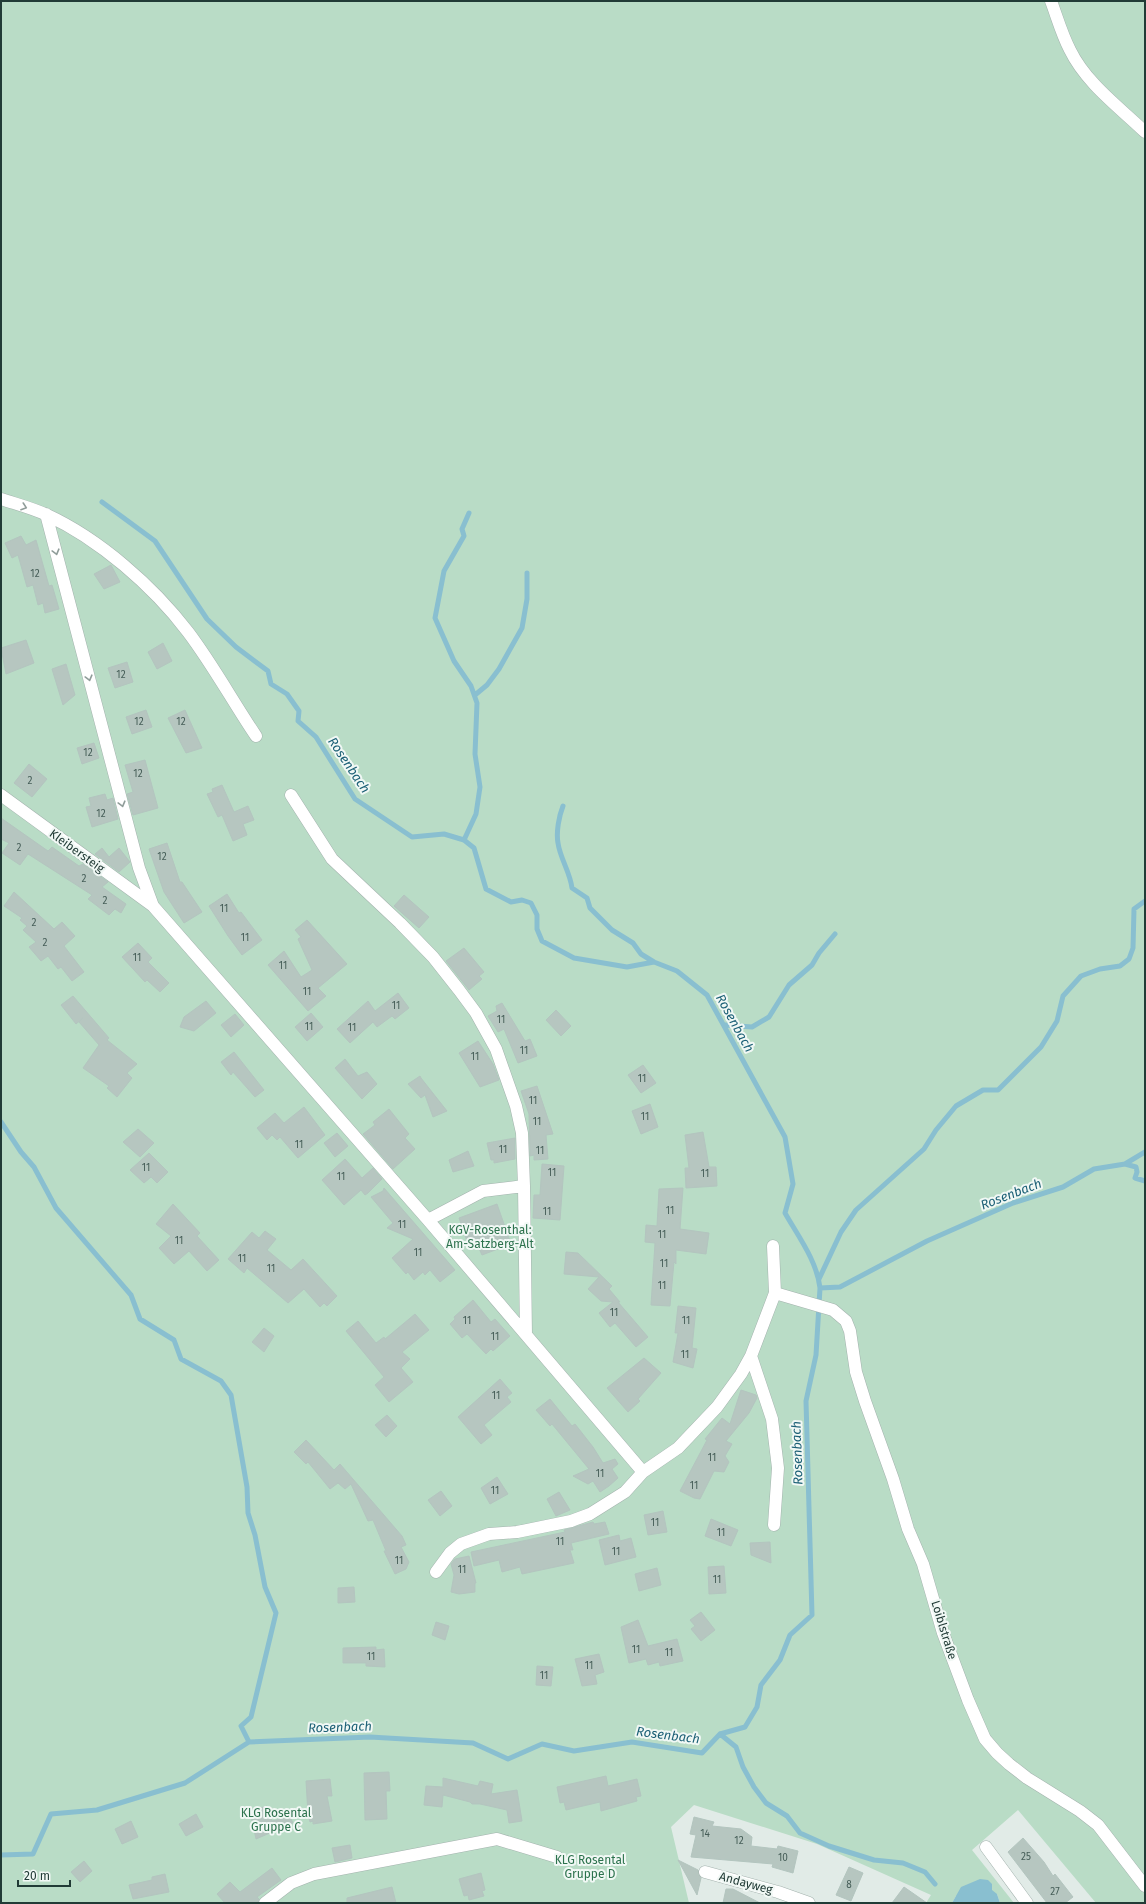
<svg xmlns="http://www.w3.org/2000/svg" width="1146" height="1904" viewBox="0 0 1146 1904" font-family="'Fira Sans',sans-serif">
  <style>
    .green { fill: #b9dcc6 }
    .water { fill: #89bfd0 }
    .lines { fill: none; stroke-linecap: round; stroke-linejoin: round }
    .stream { stroke: #89bfd0; stroke-width: 5 }
    .building { fill: #b6c6c0; stroke: #b3c5bf }
    .minor-casing { stroke: #a4b3ae; stroke-width: 13 }
    .minor { stroke: #fff; stroke-width: 12 }
    .oneway { stroke: #909d9a }
    .labels { text-anchor: middle; dominant-baseline: central; stroke-width: 4; stroke-linejoin: round; paint-order: stroke }
    .number-label { font-size: 10px; fill: #465e58 }
    .street-label { font-size: 12px; fill: #213b36; stroke: #f1f8f5 }
    .park-label { font-size: 12px; fill: #2c724d; stroke: #f1f8f5 }
    .water-label { font-size: 13px; font-style: italic; fill: #1c6076; stroke: #f1f8f5 }
  </style>
  <rect width="100%" height="100%" fill="#e1ebe7"/>
  <path class="green" d="M 1,1 L 1145,1 L 1145,1903 L 1096,1903 L 1018,1810 L 972,1850 L 1014,1903 L 1000,1903 L 997,1894 L 956,1896 L 952,1903 L 926,1903 L 931,1895 L 817,1844 L 694,1805 L 671,1827 L 689,1903 L 1,1903 Z"/>
  <path class="water" d="M 980,1879 L 988,1880 L 992,1884 L 992,1890 L 997,1894 L 1000,1903 L 952,1903 L 961,1887 Z"/>
  <g class="lines">
    <path class="stream" d="M 475,695 L 487,685 L 499,669 L 522,628 L 527,599 L 527,573
      M 563,806 C 559,816 556,832 558,843 C 560,858 570,872 572,888 L 587,898 L 590,908 L 612,930 L 633,943 L 641,954 L 654,962
      M 464,840 L 476,814 L 480,787 L 475,754 L 477,703 L 471,686 L 454,661 L 435,618 L 444,571 L 464,536 L 462,529 L 469,513
      M 725,1025 L 752,1027 L 769,1017 L 789,985 L 812,965 L 819,953 L 835,934
      M 1,1122 L 21,1152 L 34,1167 L 56,1208 L 131,1295 L 140,1319 L 174,1340 L 181,1359 L 221,1381 L 231,1395 L 247,1487 L 248,1513 L 255,1535 L 265,1587 L 276,1613 L 251,1717 L 241,1726 L 249,1742
      M 1125,1164 L 1136,1167 L 1137,1172 L 1135,1178 L 1145,1181
      M 819,1279 L 841,1232 L 856,1210 L 924,1149 L 936,1130 L 956,1106 L 983,1090 L 998,1090 L 1041,1047 L 1057,1021 L 1063,996 L 1081,976 L 1100,969 L 1120,966 L 1129,959 L 1133,948 L 1134,909 L 1145,901
      M 820,1288 L 840,1287 L 927,1241 L 1013,1203 L 1063,1187 L 1094,1169 L 1125,1164 L 1145,1152
      M 720,1734 L 736,1747 L 743,1767 L 754,1787 L 766,1803 L 787,1816 L 800,1833 L 829,1846 L 874,1860 L 903,1863 L 925,1872 L 935,1884
      M 1,1855 L 33,1854 L 51,1814 L 97,1810 L 185,1783 L 249,1742 L 370,1737 L 473,1743 L 508,1759 L 542,1744 L 574,1751 L 632,1742 L 702,1753 L 720,1734 L 745,1727 L 757,1707 L 761,1685 L 780,1660 L 790,1635 L 812,1615 L 806,1401 L 816,1355 L 820,1288 C 817,1261 798,1236 785,1213 L 793,1184 L 785,1137 L 707,995 L 677,971 L 654,962 L 627,967 L 574,958 L 542,941 L 537,929 L 537,915 L 531,903 L 522,900 L 511,902 L 486,889 L 474,848 L 464,840 L 444,834 L 412,837 L 355,799 L 316,737 L 298,721 L 299,711 L 287,694 L 271,684 L 268,671 L 236,647 L 207,619 L 155,541 L 102,502"/>
  </g>
  <path class="building" d="M 21,536 L 26,545 L 36,540 L 49,586 L 52,585 L 59,609 L 45,613 L 43,603 L 38,605 L 33,585 L 27,587 L 18,555 L 12,558 L 5,543 Z
    M 111,565 L 120,582 L 104,589 L 94,574 Z
    M 26,640 L 34,663 L 6,674 L 1,648 Z
    M 163,643 L 172,661 L 157,669 L 148,652 Z
    M 127,662 L 133,682 L 115,688 L 108,668 Z
    M 66,664 L 75,695 L 63,705 L 52,669 Z
    M 146,710 L 152,727 L 132,734 L 126,717 Z
    M 185,710 L 202,748 L 186,753 L 168,718 Z
    M 94,743 L 99,758 L 82,764 L 77,748 Z
    M 145,760 L 158,808 L 133,815 L 127,794 L 133,792 L 125,765 Z
    M 29,764 L 47,779 L 32,797 L 14,783 Z
    M 222,785 L 234,812 L 248,806 L 254,820 L 243,824 L 247,835 L 233,841 L 222,815 L 218,817 L 207,794 L 213,792 L 212,789 Z
    M 105,794 L 107,800 L 113,798 L 118,819 L 92,827 L 86,807 L 91,806 L 89,798 Z
    M 1,818 L 48,851 L 52,847 L 79,866 L 83,864 L 108,882 L 102,887 L 126,904 L 121,913 L 115,909 L 109,915 L 88,899 L 92,895 L 28,854 L 20,865 L 2,853 L 9,843 L 1,839 Z
    M 167,843 L 180,882 L 182,882 L 202,912 L 184,923 L 164,892 L 149,849 Z
    M 102,848 L 109,857 L 119,848 L 130,862 L 119,872 L 95,854 Z
    M 14,892 L 54,929 L 62,922 L 75,936 L 64,946 L 84,972 L 72,981 L 61,967 L 58,969 L 48,956 L 41,961 L 29,947 L 36,942 L 23,930 L 27,926 L 20,920 L 22,918 L 4,906 Z
    M 227,894 L 239,913 L 241,912 L 262,940 L 242,955 L 228,936 L 209,906 Z
    M 404,895 L 429,917 L 419,928 L 394,906 Z
    M 307,920 L 347,964 L 318,988 L 326,996 L 308,1011 L 268,965 L 284,951 L 301,977 L 312,970 L 298,939 L 301,937 L 295,930 Z
    M 138,943 L 152,958 L 148,962 L 169,983 L 160,992 L 147,980 L 145,982 L 122,957 Z
    M 464,948 L 484,972 L 479,976 L 482,979 L 469,990 L 446,961 Z
    M 398,993 L 409,1008 L 395,1019 L 392,1016 L 377,1027 L 373,1022 L 350,1043 L 337,1029 L 368,1001 L 375,1011 Z
    M 73,996 L 109,1038 L 107,1040 L 137,1064 L 127,1073 L 132,1078 L 117,1097 L 107,1088 L 109,1086 L 83,1068 L 99,1045 L 79,1022 L 83,1018 L 76,1024 L 61,1005 Z
    M 206,1001 L 216,1013 L 194,1031 L 180,1027 L 184,1017 Z
    M 502,1003 L 525,1041 L 530,1039 L 537,1056 L 518,1063 L 504,1029 L 498,1032 L 488,1016 L 497,1011 L 496,1006 Z
    M 556,1010 L 571,1026 L 561,1036 L 546,1020 Z
    M 311,1013 L 323,1027 L 307,1041 L 295,1027 Z
    M 235,1014 L 244,1025 L 231,1037 L 221,1025 Z
    M 478,1041 L 493,1064 L 499,1080 L 480,1087 L 459,1053 Z
    M 234,1052 L 264,1090 L 255,1097 L 233,1072 L 231,1075 L 221,1062 Z
    M 345,1059 L 358,1076 L 367,1072 L 377,1084 L 362,1099 L 335,1068 Z
    M 643,1065 L 656,1083 L 641,1093 L 628,1075 Z
    M 420,1076 L 421,1078 L 447,1111 L 433,1117 L 425,1095 L 421,1098 L 408,1084 Z
    M 537,1086 L 553,1134 L 546,1135 L 548,1159 L 534,1160 L 534,1155 L 530,1156 L 529,1114 L 521,1091 Z
    M 650,1104 L 658,1127 L 641,1134 L 632,1111 Z
    M 304,1107 L 325,1135 L 298,1158 L 280,1137 L 277,1140 L 272,1135 L 267,1140 L 257,1128 L 275,1113 L 284,1123 Z
    M 389,1109 L 409,1134 L 405,1138 L 415,1149 L 393,1169 L 363,1134 L 375,1125 L 373,1122 Z
    M 138,1129 L 154,1143 L 140,1157 L 123,1142 Z
    M 703,1132 L 709,1167 L 716,1167 L 717,1186 L 686,1188 L 685,1168 L 689,1168 L 685,1135 Z
    M 337,1133 L 348,1146 L 335,1157 L 324,1143 Z
    M 515,1138 L 515,1159 L 494,1163 L 494,1160 L 491,1160 L 487,1143 Z
    M 468,1151 L 474,1166 L 453,1172 L 449,1160 Z
    M 149,1153 L 168,1172 L 157,1183 L 151,1177 L 144,1183 L 130,1170 Z
    M 345,1159 L 362,1178 L 373,1168 L 382,1179 L 368,1193 L 365,1195 L 361,1190 L 344,1205 L 322,1180 Z
    M 542,1164 L 564,1166 L 560,1220 L 533,1218 L 534,1195 L 540,1195 Z
    M 384,1188 L 455,1270 L 440,1282 L 430,1270 L 425,1275 L 423,1272 L 414,1280 L 408,1272 L 406,1274 L 392,1258 L 413,1239 L 387,1228 L 393,1223 L 371,1197 L 383,1191 Z
    M 683,1188 L 680,1229 L 709,1233 L 706,1254 L 676,1250 L 676,1264 L 674,1262 L 670,1306 L 651,1305 L 655,1243 L 645,1242 L 646,1225 L 657,1226 L 659,1189 Z
    M 173,1204 L 200,1233 L 197,1236 L 219,1260 L 207,1271 L 189,1251 L 174,1264 L 159,1248 L 171,1236 L 156,1224 Z
    M 497,1204 L 511,1244 L 482,1255 L 477,1244 L 469,1247 L 459,1218 Z
    M 265,1231 L 276,1239 L 267,1250 L 291,1270 L 303,1259 L 337,1296 L 327,1306 L 324,1303 L 320,1307 L 304,1289 L 288,1303 L 247,1268 L 244,1273 L 228,1259 L 252,1232 L 259,1238 Z
    M 566,1252 L 578,1253 L 612,1286 L 609,1289 L 620,1302 L 618,1302 L 648,1337 L 636,1347 L 615,1323 L 610,1327 L 599,1313 L 613,1302 L 601,1301 L 588,1289 L 599,1277 L 564,1274 Z
    M 473,1300 L 491,1322 L 495,1319 L 510,1336 L 493,1351 L 491,1349 L 486,1354 L 467,1334 L 462,1338 L 450,1324 L 455,1319 L 454,1317 Z
    M 678,1306 L 696,1308 L 692,1348 L 697,1349 L 693,1368 L 673,1362 L 678,1333 L 675,1333 Z
    M 415,1314 L 429,1330 L 402,1352 L 410,1359 L 401,1368 L 413,1382 L 389,1402 L 375,1385 L 384,1377 L 346,1331 L 358,1321 L 376,1343 L 384,1337 L 385,1339 Z
    M 264,1328 L 274,1336 L 264,1352 L 252,1342 Z
    M 644,1358 L 661,1373 L 638,1399 L 640,1401 L 628,1412 L 607,1388 Z
    M 500,1379 L 512,1393 L 507,1397 L 511,1402 L 484,1425 L 492,1435 L 481,1444 L 458,1417 Z
    M 741,1390 L 756,1395 L 757,1398 L 749,1413 L 726,1441 L 732,1444 L 725,1456 L 729,1462 L 724,1472 L 714,1471 L 700,1499 L 694,1498 L 680,1491 L 707,1440 L 705,1439 L 722,1418 L 730,1424 Z
    M 550,1399 L 572,1426 L 575,1424 L 593,1447 L 603,1463 L 615,1459 L 618,1464 L 612,1469 L 618,1478 L 609,1486 L 600,1492 L 593,1481 L 588,1484 L 573,1476 L 589,1469 L 552,1424 L 550,1426 L 536,1410 Z
    M 387,1415 L 397,1426 L 386,1437 L 375,1425 Z
    M 306,1440 L 334,1470 L 340,1464 L 402,1536 L 406,1545 L 401,1547 L 409,1562 L 406,1569 L 395,1574 L 384,1551 L 386,1551 L 373,1520 L 368,1521 L 351,1484 L 345,1489 L 338,1483 L 330,1489 L 308,1462 L 306,1464 L 294,1452 Z
    M 497,1477 L 508,1494 L 490,1504 L 481,1488 Z
    M 441,1491 L 452,1506 L 440,1516 L 428,1500 Z
    M 559,1492 L 570,1510 L 556,1516 L 547,1499 Z
    M 663,1511 L 667,1532 L 648,1535 L 644,1515 Z
    M 711,1519 L 738,1530 L 731,1546 L 705,1536 Z
    M 593,1522 L 594,1524 L 605,1522 L 609,1534 L 571,1543 L 573,1550 L 570,1550 L 574,1563 L 522,1574 L 520,1567 L 502,1572 L 499,1560 L 474,1566 L 471,1552 L 565,1532 L 564,1530 Z
    M 619,1535 L 620,1541 L 631,1538 L 636,1557 L 605,1565 L 599,1540 Z
    M 770,1542 L 771,1563 L 751,1555 L 750,1543 Z
    M 469,1556 L 476,1583 L 475,1583 L 475,1592 L 459,1594 L 451,1592 L 454,1575 L 451,1564 L 455,1559 Z
    M 724,1566 L 726,1593 L 709,1594 L 708,1567 Z
    M 657,1568 L 661,1585 L 639,1591 L 635,1574 Z
    M 354,1587 L 355,1602 L 338,1603 L 338,1588 Z
    M 701,1612 L 715,1630 L 701,1641 L 691,1629 L 695,1626 L 690,1620 Z
    M 638,1620 L 648,1646 L 677,1639 L 683,1661 L 660,1666 L 659,1662 L 648,1665 L 646,1659 L 629,1663 L 621,1627 Z
    M 436,1622 L 449,1626 L 445,1640 L 432,1635 Z
    M 376,1647 L 376,1650 L 384,1649 L 385,1667 L 366,1666 L 366,1663 L 343,1663 L 343,1648 Z
    M 599,1654 L 604,1672 L 595,1675 L 597,1684 L 582,1686 L 575,1659 Z
    M 537,1666 L 553,1667 L 551,1686 L 536,1685 Z
    M 389,1772 L 390,1791 L 386,1791 L 387,1819 L 365,1820 L 364,1773 Z
    M 606,1776 L 608,1786 L 637,1779 L 641,1796 L 636,1797 L 637,1801 L 601,1811 L 600,1802 L 566,1810 L 564,1802 L 560,1803 L 557,1787 Z
    M 443,1778 L 478,1786 L 480,1781 L 493,1784 L 491,1794 L 517,1790 L 522,1821 L 509,1823 L 507,1810 L 480,1804 L 472,1804 L 470,1802 L 443,1795 L 442,1807 L 424,1805 L 426,1786 L 443,1787 Z
    M 330,1779 L 332,1796 L 327,1796 L 332,1821 L 313,1824 L 313,1821 L 310,1822 L 308,1814 L 306,1781 Z
    M 267,1806 L 272,1821 L 290,1817 L 293,1823 L 256,1839 L 250,1811 Z
    M 196,1814 L 203,1827 L 186,1836 L 179,1824 Z
    M 694,1817 L 714,1822 L 712,1826 L 741,1829 L 752,1837 L 751,1846 L 777,1849 L 778,1846 L 798,1851 L 793,1873 L 772,1867 L 773,1864 L 691,1857 L 696,1835 L 690,1834 Z
    M 131,1821 L 138,1837 L 122,1844 L 115,1829 Z
    M 1023,1838 L 1044,1862 L 1053,1876 L 1055,1874 L 1073,1897 L 1065,1903 L 1047,1903 L 1008,1852 Z
    M 350,1845 L 352,1858 L 335,1862 L 332,1848 Z
    M 678,1860 L 698,1870 L 701,1878 L 697,1895 Z
    M 84,1861 L 92,1871 L 80,1882 L 71,1872 Z
    M 849,1867 L 863,1873 L 851,1901 L 836,1895 Z
    M 272,1868 L 281,1880 L 257,1897 L 259,1899 L 258,1903 L 225,1903 L 217,1894 L 230,1882 L 240,1892 Z
    M 481,1873 L 485,1890 L 482,1891 L 484,1896 L 469,1900 L 468,1895 L 464,1896 L 459,1879 Z
    M 165,1874 L 169,1892 L 133,1899 L 129,1885 L 152,1880 L 152,1877 Z
    M 392,1887 L 396,1903 L 347,1903 L 347,1898 Z
    M 904,1887 L 927,1903 L 892,1903 Z
    M 726,1889 L 733,1889 L 760,1903 L 723,1903 Z"/>
  <g class="lines">
    <g class="minor-casing">
      <path id="minor" d="M 1051,1 C 1057,17 1062,35 1070,50 C 1086,83 1119,107 1145,132
        M 1,499 C 16,504 32,508 47,515 C 99,539 153,586 188,632 C 213,665 233,702 256,736
        M 46,514 L 139,868 L 153,906 L 428,1220 L 643,1472
        M 1,795 L 153,906
        M 291,795 L 332,859 L 400,923 L 433,957 L 459,990 L 476,1013 L 496,1049 L 516,1106 L 522,1133 L 524,1186 L 526,1335
        M 428,1220 L 483,1191 L 524,1186
        M 775,1293 L 833,1310 L 846,1321 L 850,1331 L 856,1372 L 865,1401 L 893,1479 L 908,1529 L 923,1564 L 943,1633 L 968,1700 L 985,1739 L 997,1753 L 1009,1764 L 1027,1778 L 1080,1811 L 1098,1825 L 1145,1886
        M 751,1356 L 772,1419 L 778,1468 L 774,1525
        M 436,1572 L 450,1553 L 461,1544 L 489,1534 L 517,1532 L 571,1521 L 590,1514 L 625,1492 L 643,1472 L 678,1448 L 717,1407 L 741,1374 L 751,1356 L 775,1293 L 773,1246
        M 986,1847 L 1027,1903
        M 705,1872 L 778,1892 L 809,1903
        M 265,1903 L 291,1883 L 314,1874 L 497,1839 L 557,1857"/>
    </g>
    <use href="#minor" class="minor"/>
  </g>
  <defs><path id="oneway-chevron" d="M-2-3.5L2.5 0L-2 3.5" fill="none" stroke-width="1.6" stroke-linecap="round" stroke-linejoin="round"/></defs>
  <g class="oneway">
    <use href="#oneway-chevron" transform="translate(24 507) rotate(19)"/>
    <use href="#oneway-chevron" transform="translate(56 552) rotate(75)"/>
    <use href="#oneway-chevron" transform="translate(89 678) rotate(75)"/>
    <use href="#oneway-chevron" transform="translate(122 804) rotate(75)"/>
  </g>
  <g class="labels">
    <g class="number-label">
      <text x="35" y="574">12</text>
      <text x="121" y="675">12</text>
      <text x="139" y="722">12</text>
      <text x="181" y="722">12</text>
      <text x="88" y="753">12</text>
      <text x="138" y="774">12</text>
      <text x="30" y="781">2</text>
      <text x="101" y="814">12</text>
      <text x="19" y="848">2</text>
      <text x="162" y="857">12</text>
      <text x="84" y="879">2</text>
      <text x="105" y="901">2</text>
      <text x="224" y="909">11</text>
      <text x="34" y="923">2</text>
      <text x="245" y="938">11</text>
      <text x="45" y="943">2</text>
      <text x="137" y="958">11</text>
      <text x="283" y="966">11</text>
      <text x="307" y="992">11</text>
      <text x="396" y="1006">11</text>
      <text x="501" y="1020">11</text>
      <text x="309" y="1027">11</text>
      <text x="352" y="1028">11</text>
      <text x="524" y="1051">11</text>
      <text x="475" y="1057">11</text>
      <text x="642" y="1079">11</text>
      <text x="533" y="1101">11</text>
      <text x="645" y="1117">11</text>
      <text x="537" y="1122">11</text>
      <text x="299" y="1145">11</text>
      <text x="503" y="1150">11</text>
      <text x="540" y="1151">11</text>
      <text x="146" y="1168">11</text>
      <text x="552" y="1173">11</text>
      <text x="705" y="1174">11</text>
      <text x="341" y="1177">11</text>
      <text x="670" y="1211">11</text>
      <text x="547" y="1212">11</text>
      <text x="402" y="1225">11</text>
      <text x="662" y="1235">11</text>
      <text x="179" y="1241">11</text>
      <text x="418" y="1253">11</text>
      <text x="242" y="1259">11</text>
      <text x="664" y="1264">11</text>
      <text x="271" y="1269">11</text>
      <text x="662" y="1286">11</text>
      <text x="614" y="1313">11</text>
      <text x="467" y="1321">11</text>
      <text x="686" y="1321">11</text>
      <text x="495" y="1337">11</text>
      <text x="685" y="1355">11</text>
      <text x="496" y="1396">11</text>
      <text x="712" y="1458">11</text>
      <text x="600" y="1474">11</text>
      <text x="694" y="1486">11</text>
      <text x="495" y="1491">11</text>
      <text x="655" y="1523">11</text>
      <text x="721" y="1533">11</text>
      <text x="560" y="1542">11</text>
      <text x="616" y="1552">11</text>
      <text x="399" y="1561">11</text>
      <text x="462" y="1570">11</text>
      <text x="717" y="1580">11</text>
      <text x="636" y="1650">11</text>
      <text x="669" y="1653">11</text>
      <text x="371" y="1657">11</text>
      <text x="589" y="1666">11</text>
      <text x="544" y="1676">11</text>
      <text x="705" y="1834">14</text>
      <text x="739" y="1841">12</text>
      <text x="1026" y="1857">25</text>
      <text x="783" y="1858">10</text>
      <text x="849" y="1885">8</text>
      <text x="1055" y="1892">27</text>
    </g>
    <g class="street-label">
      <text transform="translate(77 851) rotate(36)">Kleibersteig</text>
      <text transform="translate(944 1630) rotate(73)">Loiblstraße</text>
      <text transform="translate(746 1883) rotate(15)">Andayweg</text>
    </g>
    <g class="park-label">
      <text x="490" y="1230">KGV-Rosenthal:<tspan x="490" dy="14">Am-Satzberg-Alt</tspan></text>
      <text x="276" y="1813">KLG Rosental<tspan x="276" dy="14">Gruppe C</tspan></text>
      <text x="590" y="1860">KLG Rosental<tspan x="590" dy="14">Gruppe D</tspan></text>
    </g>
    <g class="water-label">
      <text transform="translate(349 765) rotate(56)">Rosenbach</text>
      <text transform="translate(735 1023) rotate(61)">Rosenbach</text>
      <text transform="translate(1011 1194) rotate(-21)">Rosenbach</text>
      <text transform="translate(797 1453) rotate(-92)">Rosenbach</text>
      <text transform="translate(340 1727) rotate(-2)">Rosenbach</text>
      <text transform="translate(668 1735) rotate(7)">Rosenbach</text>
    </g>
  </g>
  <rect width="1146" height="1904" fill="none" stroke="#213b36" stroke-width="4"/>
  <path d="M18 1880v6h52v-6" fill="none" stroke="#213b36" stroke-width="2"/>
  <text x="24" y="1880" font-size="12" fill="#213b36" stroke="#f1f8f5" stroke-width="3" paint-order="stroke">20 m</text>
</svg>
